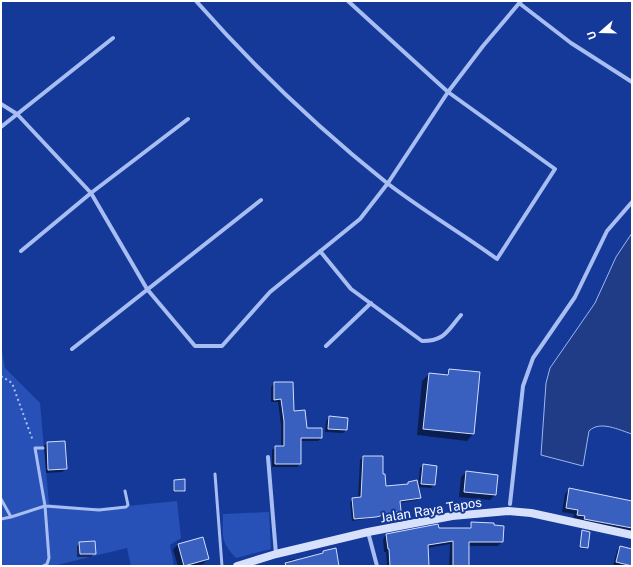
<svg xmlns="http://www.w3.org/2000/svg" width="633" height="567" viewBox="0 0 633 567" font-family="'Public Sans',sans-serif">
  <style>
    .green { fill: #2851b7 }
    .water { fill: #213c86; stroke: #9bb6f5 }
    .shadow { fill: #0007 }
    .building { fill: #395fbf; stroke: #d0ddfd }
    .lines { fill: none; stroke-linecap: round; stroke-linejoin: round }
    .path { stroke: #a8bef2; stroke-width: 2; stroke-dasharray: 2 3; stroke-linecap: butt }
    .service { stroke: #a8bef2; stroke-width: 3 }
    .minor { stroke: #a8bef2; stroke-width: 4 }
    .secondary { stroke: #d8e1fc; stroke-width: 8 }
    .labels { text-anchor: middle; dominant-baseline: central; stroke-width: 4; stroke-linejoin: round; paint-order: stroke }
    .street-label { font-size: 13px; fill: #fff; stroke: #153999 }
  </style>
  <rect width="100%" height="100%" fill="#153999"/>
  <path class="green" d="M 1,346 L 5,368 L 40,403 L 49,504 L 89,508 L 118,507 L 177,501 L 181,538 L 170,545 L 174,566 L 131,566 L 127,548 L 53,566 L 1,566 Z
    M 269,512 L 271,549 L 236,558 C 220,541 223,537 223,514 Z"/>
  <path class="water" d="M 632,233 L 632,434 C 619,430 600,420 589,431 L 583,466 L 541,455 L 546,383 L 550,368 L 595,303 L 616,257 Z"/>
  <path class="shadow" d="M 449,370 L 473,434 L 467,441 L 417,435 L 422,381 L 429,374 L 444,376 Z
    M 274,383 L 293,412 L 307,429 L 321,429 L 321,438 L 318,441 L 300,441 L 300,464 L 297,467 L 272,467 L 272,450 L 276,447 L 281,447 L 281,425 L 278,402 L 271,402 L 271,387 Z
    M 329,417 L 346,430 L 343,433 L 325,432 L 326,421 Z
    M 64,442 L 66,469 L 62,472 L 46,473 L 44,446 L 47,443 Z
    M 363,457 L 382,475 L 385,487 L 406,485 L 408,483 L 420,497 L 417,500 L 399,503 L 400,511 L 397,514 L 352,521 L 350,502 L 353,499 L 358,498 L 360,460 Z
    M 423,465 L 434,485 L 431,488 L 418,487 L 420,468 Z
    M 466,472 L 495,495 L 490,500 L 459,497 L 461,477 Z
    M 174,481 L 184,490 L 183,492 L 173,492 Z
    M 570,489 L 632,502 L 632,533 L 573,519 L 574,514 L 562,512 L 565,494 Z
    M 472,523 L 502,542 L 498,546 L 468,546 L 468,566 L 449,566 L 450,544 L 427,548 L 428,566 L 387,566 L 386,552 L 384,552 L 383,539 L 386,535 L 438,529 L 468,529 Z
    M 583,531 L 587,548 L 586,549 L 579,548 Z
    M 80,543 L 95,553 L 91,557 L 77,557 L 77,546 Z
    M 178,544 L 208,559 L 203,564 L 194,566 L 178,566 L 173,550 Z
    M 620,547 L 632,550 L 632,566 L 613,566 L 617,550 Z
    M 323,551 L 338,566 L 285,566 L 285,563 L 287,561 L 294,559 L 295,562 L 320,554 Z"/>
  <path class="building" d="M 449,369 L 480,372 L 474,434 L 423,429 L 429,373 L 448,375 Z
    M 274,382 L 293,382 L 294,411 L 305,410 L 307,428 L 322,428 L 322,438 L 301,438 L 301,464 L 275,464 L 275,446 L 284,446 L 284,421 L 281,399 L 274,400 Z
    M 329,416 L 348,418 L 347,430 L 328,429 Z
    M 65,441 L 67,469 L 48,470 L 47,442 Z
    M 363,456 L 383,456 L 383,474 L 385,474 L 386,486 L 408,484 L 408,482 L 417,480 L 421,498 L 400,501 L 401,511 L 376,517 L 354,519 L 352,498 L 361,497 Z
    M 423,464 L 437,466 L 435,485 L 421,484 Z
    M 466,471 L 498,475 L 496,495 L 464,492 Z
    M 185,479 L 185,491 L 174,491 L 174,480 Z
    M 569,488 L 632,501 L 632,528 L 584,519 L 585,516 L 577,515 L 578,510 L 566,508 Z
    M 471,522 L 494,523 L 494,525 L 504,526 L 503,542 L 469,542 L 469,566 L 453,566 L 453,541 L 428,545 L 429,566 L 390,566 L 389,549 L 388,549 L 386,534 L 438,524 L 439,528 L 471,528 Z
    M 582,530 L 590,532 L 588,548 L 580,547 Z
    M 203,537 L 209,559 L 184,566 L 178,544 Z
    M 95,541 L 96,554 L 80,554 L 79,542 Z
    M 620,546 L 632,549 L 632,566 L 616,562 Z
    M 336,548 L 339,566 L 286,566 L 285,563 L 323,553 L 323,551 Z"/>
  <g class="lines">
    <path class="path" d="M 1,376 L 12,383 L 33,441"/>
    <path class="service" d="M 43,448 L 35,448 L 45,506 L 99,510 L 126,507 L 128,505 L 125,491
      M 215,474 L 222,566
      M 1,499 L 11,517 L 45,506 L 49,558 L 47,564 L 43,566
      M 1,519 L 11,517"/>
    <path class="minor" d="M 196,1 C 254,67 318,128 387,183 C 422,210 461,233 497,259 L 555,169 L 448,92 L 348,1
      M 519,3 L 571,43 L 632,82
      M 1,104 L 17,114 L 91,193 L 147,289 L 195,346 L 222,346 L 270,292 L 360,219 L 388,183 L 448,92 L 483,46 L 521,1
      M 1,127 L 113,38
      M 21,251 L 91,193 L 188,119
      M 320,251 L 351,289 L 422,341 C 445,341 447,331 461,315
      M 326,346 L 371,303
      M 72,349 L 261,200
      M 268,457 L 276,554
      M 510,504 L 523,386 L 533,358 L 575,297 L 607,231 L 632,202
      M 368,532 L 377,566"/>
    <path class="secondary" d="M 237,566 L 276,554 L 368,532 L 452,516 L 508,511 L 531,513 L 632,535"/>
  </g>
  <g class="labels">
    <g class="street-label">
      <text transform="translate(431 510) rotate(-9)">Jalan Raya Tapos</text>
    </g>
  </g>
  <rect width="633" height="567" fill="none" stroke="#ffffff" stroke-width="4"/>
  <g transform="translate(601 32) rotate(250)" stroke="#153999" stroke-width="3" paint-order="stroke">
  <path d="M0-3L7 15L0 10L-7 15Z" fill="#ffffff"/>
  <text y="-6" font-size="11" font-weight="bold" text-anchor="middle" fill="#ffffff">U</text>
  </g>
</svg>
